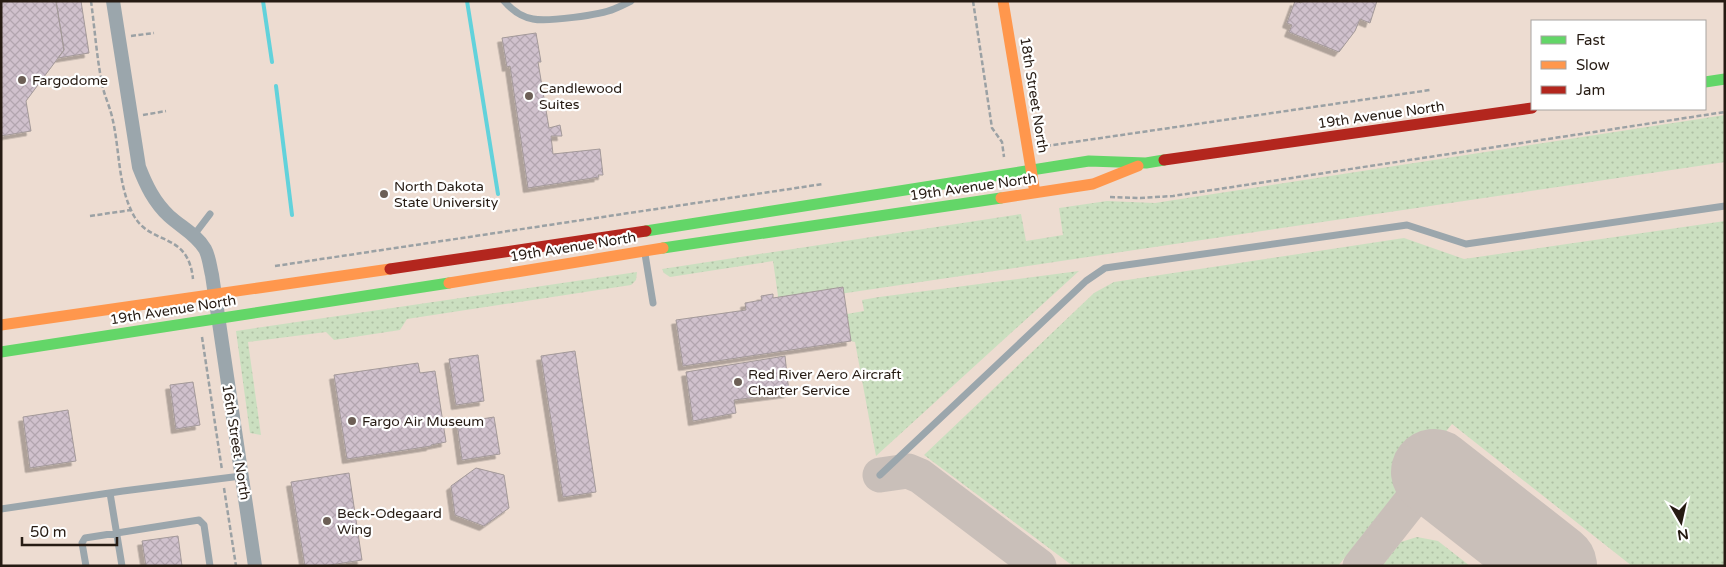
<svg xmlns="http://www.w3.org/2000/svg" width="1726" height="567" viewBox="0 0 1726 567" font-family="'Varela Round',sans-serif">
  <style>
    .grass { fill: url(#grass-dots) }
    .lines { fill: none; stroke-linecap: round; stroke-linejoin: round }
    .stream { stroke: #62d2db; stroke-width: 4 }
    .taxiway { stroke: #c9bfb9; stroke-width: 35 }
    .runway { stroke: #c9bfb9; stroke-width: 86 }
    .building { fill: url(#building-cross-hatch); stroke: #a39999; filter: url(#shadow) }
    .path { stroke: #9ba1a4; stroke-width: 2.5; stroke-dasharray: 5 2.5; stroke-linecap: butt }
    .lane { stroke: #9ba6ac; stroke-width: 7 }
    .street { stroke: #9ba6ac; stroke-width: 14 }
    .fast { stroke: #63d668; stroke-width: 11 }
    .slow { stroke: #ff974d; stroke-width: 11 }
    .jam { stroke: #b3261e; stroke-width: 11 }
    .poi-dot { fill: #6c5f56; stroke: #fff; stroke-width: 2 }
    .labels { text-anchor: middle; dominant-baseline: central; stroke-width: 4.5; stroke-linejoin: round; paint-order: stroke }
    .poi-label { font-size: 14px; fill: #261b13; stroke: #fff; text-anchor: start }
    .street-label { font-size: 14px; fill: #261b13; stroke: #fff }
  </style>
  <defs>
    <pattern id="grass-dots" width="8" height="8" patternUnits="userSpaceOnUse" patternTransform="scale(1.25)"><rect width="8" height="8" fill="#cbdfc0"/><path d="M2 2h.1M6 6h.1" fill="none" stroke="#aebfa4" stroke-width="1.8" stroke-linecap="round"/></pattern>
    <pattern id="building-cross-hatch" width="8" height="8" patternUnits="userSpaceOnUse" patternTransform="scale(1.25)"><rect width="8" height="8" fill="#d0c1cd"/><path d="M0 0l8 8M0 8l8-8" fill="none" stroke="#b2a5af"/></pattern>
    <filter id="shadow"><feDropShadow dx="-4.5" dy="4.5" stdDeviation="0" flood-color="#0004"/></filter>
  </defs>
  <rect width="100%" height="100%" fill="#eddcd1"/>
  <path class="grass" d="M 1725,115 L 1725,162 L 779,303 L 773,261 L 670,277 L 664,273 L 662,269 L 1021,214 L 1026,241 L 1063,235 L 1059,208 L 1107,201 L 1155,203 L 1174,200 Z
    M 1725,221 L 1725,566 L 1632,566 L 1452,424 L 1338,566 L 1073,566 L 924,455 L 1094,293 L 1114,282 L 1404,238 L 1464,259 Z
    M 1079,271 L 876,456 L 855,342 L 851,341 L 847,314 L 864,311 L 862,300 L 879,297 Z
    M 637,272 L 636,280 L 631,285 L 407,319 L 400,330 L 334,340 L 326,332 L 248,342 L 261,435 L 250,433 L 236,331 Z
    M 1417,537 L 1438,541 L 1470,566 L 1382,566 L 1401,542 Z"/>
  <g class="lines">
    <path class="stream" d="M 263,1 L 272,62
      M 467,1 L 498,194
      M 276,86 L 292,215"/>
    <path class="taxiway" d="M 880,475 L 908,471 L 920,476 L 1039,566
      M 1360,566 L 1434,472"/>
    <path class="runway" d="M 1434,472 L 1554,566"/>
  </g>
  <path class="building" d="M 1,1 L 56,1 L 64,50 L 26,101 L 31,131 L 1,136 Z
    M 56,1 L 81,1 L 89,53 L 58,58 L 64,50 Z
    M 1295,1 L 1301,3 L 1302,1 L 1377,1 L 1370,23 L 1360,19 L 1355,31 L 1339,52 L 1289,32 L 1292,25 L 1287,23 Z
    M 536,33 L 541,62 L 538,62 L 549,128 L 560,125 L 562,136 L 551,136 L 553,154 L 600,149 L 603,175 L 598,175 L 599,177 L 528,188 L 510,66 L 507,67 L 502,38 Z
    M 843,287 L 851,341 L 683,366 L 676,320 L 746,310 L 745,303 L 762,300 L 761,296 L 773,294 L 773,298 Z
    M 575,351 L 596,492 L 563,497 L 541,356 Z
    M 478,355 L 484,401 L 456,405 L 449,359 Z
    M 785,356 L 789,393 L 734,400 L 736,413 L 693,421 L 686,372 Z
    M 418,363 L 420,373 L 435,371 L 446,442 L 431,445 L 431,446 L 347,459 L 334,375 Z
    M 193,382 L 200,425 L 176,429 L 170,385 Z
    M 68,410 L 76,461 L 30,468 L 23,417 Z
    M 494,417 L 500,454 L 462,460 L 457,423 Z
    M 476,468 L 504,475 L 509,508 L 484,526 L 455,515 L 451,486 Z
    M 349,473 L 362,560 L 324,566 L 305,566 L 291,482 Z
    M 178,536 L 182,566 L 146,566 L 142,541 Z"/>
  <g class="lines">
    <path class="path" d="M 91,1 C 95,30 97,64 104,92 C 107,101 111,111 113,121 C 120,153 118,187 134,216 C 151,246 188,231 193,279
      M 973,1 L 992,128 L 1002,142 L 1004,157
      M 131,36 L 154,33
      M 143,115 L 166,111
      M 1046,146 L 1430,90
      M 1110,197 L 1140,198 L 1173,196 L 1725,112
      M 90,216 L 131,210
      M 275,266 L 823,184
      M 202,337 L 222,470
      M 224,488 L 236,566"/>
    <path class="lane" d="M 504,1 C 512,10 521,17 533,19 C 547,22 600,15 614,9 C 619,7 625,4 631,1
      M 194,235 L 210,214
      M 645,254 L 653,303
      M 880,475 L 1086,281 L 1105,268 L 1407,225 L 1466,244 L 1725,206
      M 110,493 L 122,566
      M 1,509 L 123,491 L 241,476
      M 86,566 L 82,543 L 85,538 L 199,520 L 204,525 L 210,566"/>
    <path class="street" d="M 113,1 L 139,167 C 146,185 154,202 169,216 C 181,227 196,234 205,249 C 209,256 210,267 212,275 L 255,566"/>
    <path class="fast" d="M 1705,82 L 1725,79
      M 646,231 L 1089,161 L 1146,163 L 1164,160
      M 663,248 L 1001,198
      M 1,352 L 449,283"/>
    <path class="slow" d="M 1003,1 L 1034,187
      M 1001,198 L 1093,184 L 1138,166
      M 449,283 L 663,248
      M 1,325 L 390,269"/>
    <path class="jam" d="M 1164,160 L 1532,108
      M 390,269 L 646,231"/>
  </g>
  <g class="poi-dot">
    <circle cx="22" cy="80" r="5"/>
    <circle cx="529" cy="96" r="5"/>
    <circle cx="384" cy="194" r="5"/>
    <circle cx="738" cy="382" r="5"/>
    <circle cx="352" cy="421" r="5"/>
    <circle cx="327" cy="521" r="5"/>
  </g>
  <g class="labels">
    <g class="poi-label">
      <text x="32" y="80">Fargodome</text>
      <text x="539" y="88">Candlewood<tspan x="539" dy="16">Suites</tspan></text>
      <text x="394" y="186">North Dakota<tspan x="394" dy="16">State University</tspan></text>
      <text x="748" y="374">Red River Aero Aircraft<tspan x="748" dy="16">Charter Service</tspan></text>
      <text x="362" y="421">Fargo Air Museum</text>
      <text x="337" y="513">Beck-Odegaard<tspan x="337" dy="16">Wing</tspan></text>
    </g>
    <g class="street-label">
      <text transform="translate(1034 95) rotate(81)">18th Street North</text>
      <text transform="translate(1381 115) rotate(-8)">19th Avenue North</text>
      <text transform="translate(973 187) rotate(-8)">19th Avenue North</text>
      <text transform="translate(573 247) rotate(-9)">19th Avenue North</text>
      <text transform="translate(173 310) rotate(-9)">19th Avenue North</text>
      <text transform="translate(236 442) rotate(81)">16th Street North</text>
    </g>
  </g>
  <rect width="1726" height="567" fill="none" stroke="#261b13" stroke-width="5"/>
  <rect x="1531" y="20" width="175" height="90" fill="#ffffff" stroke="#a8a4a1"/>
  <rect x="1541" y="36" width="25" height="8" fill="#63d668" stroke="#a8a4a1"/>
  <text x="1576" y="45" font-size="15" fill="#261b13">Fast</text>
  <rect x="1541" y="61" width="25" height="8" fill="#ff974d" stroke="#a8a4a1"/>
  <text x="1576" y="70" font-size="15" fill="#261b13">Slow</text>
  <rect x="1541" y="86" width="25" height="8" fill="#b3261e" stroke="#a8a4a1"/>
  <text x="1576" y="95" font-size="15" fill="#261b13">Jam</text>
  <g transform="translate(1681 522) rotate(171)" stroke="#ffffff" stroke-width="4" paint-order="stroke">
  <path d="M0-4L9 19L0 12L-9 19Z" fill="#261b13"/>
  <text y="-8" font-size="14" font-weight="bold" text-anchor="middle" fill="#261b13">N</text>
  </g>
  <path d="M22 537v8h95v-8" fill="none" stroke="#261b13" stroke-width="2.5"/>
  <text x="30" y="537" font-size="15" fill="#261b13" stroke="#ffffff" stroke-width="4" paint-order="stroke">50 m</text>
</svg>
